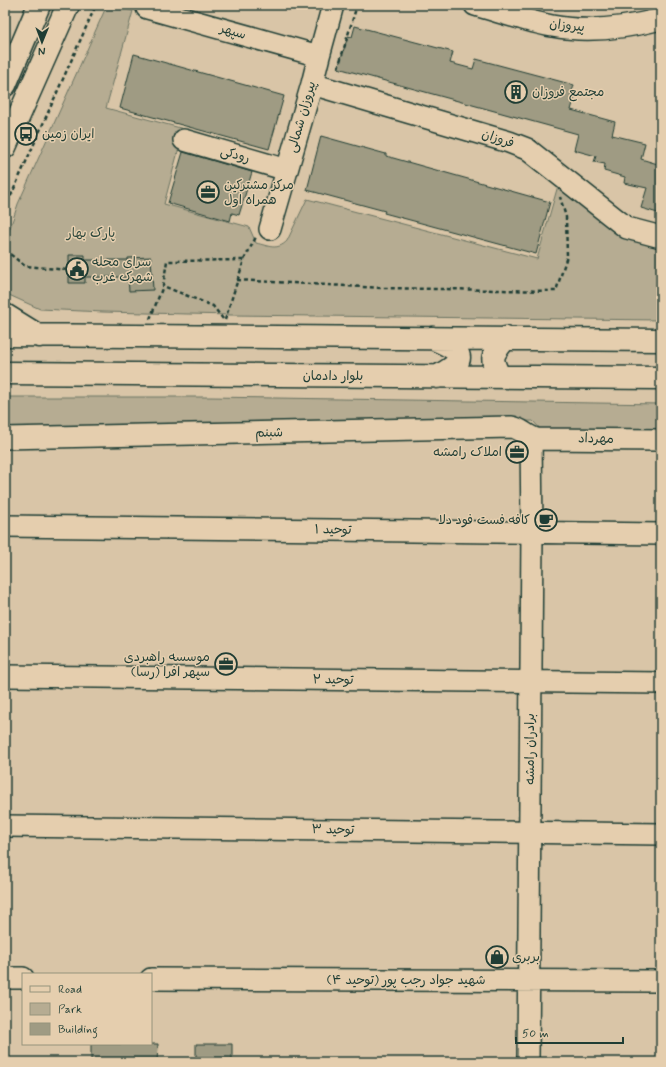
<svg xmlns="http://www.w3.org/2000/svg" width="666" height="1067" viewBox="0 0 666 1067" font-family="Mynerve,'Playpen Sans Arabic',sans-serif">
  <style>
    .green { fill: #b6ac92; stroke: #6a7463 }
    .building { fill: #9f9b83; stroke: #1f3d34 }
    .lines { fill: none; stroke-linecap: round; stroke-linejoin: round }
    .minor-casing { stroke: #1f3d34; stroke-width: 24 }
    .major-casing { stroke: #1f3d34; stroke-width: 25 }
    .path { stroke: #1f3d34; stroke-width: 2.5; stroke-dasharray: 4 3; stroke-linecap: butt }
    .minor { stroke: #e5ceae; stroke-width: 21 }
    .major { stroke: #e5ceae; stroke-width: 22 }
    .labels { text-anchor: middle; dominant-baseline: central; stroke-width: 3; stroke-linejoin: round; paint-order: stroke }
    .street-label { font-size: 13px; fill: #1f3d34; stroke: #e5ceae }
    .poi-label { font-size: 13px; fill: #1f3d34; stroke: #e5ceae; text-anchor: start }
    .park-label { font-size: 13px; fill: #2e483d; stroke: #e5ceae }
  </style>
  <rect width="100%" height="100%" fill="#d9c5a7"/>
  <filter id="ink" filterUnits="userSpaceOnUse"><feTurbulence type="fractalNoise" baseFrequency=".025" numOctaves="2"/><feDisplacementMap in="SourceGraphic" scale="8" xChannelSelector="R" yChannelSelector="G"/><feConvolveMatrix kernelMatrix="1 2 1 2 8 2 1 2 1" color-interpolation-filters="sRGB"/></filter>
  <g filter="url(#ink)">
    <path class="green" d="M 107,5 L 111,5 L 133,11 L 106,108 L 184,129 L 164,204 L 249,227 L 256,243 C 269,246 277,251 287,241 L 307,199 L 537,259 L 559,182 L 661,244 L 661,320 L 231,315 L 103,312 L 40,309 L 9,295 L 5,288 L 5,243 L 18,204 Z
      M 5,397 L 210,397 L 661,404 L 661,434 L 545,434 L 533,421 L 337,424 L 5,433 Z"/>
    <path class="building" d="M 355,26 L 453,52 L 450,63 L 473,69 L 476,59 L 574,85 L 571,95 L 575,96 L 571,110 L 615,122 L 612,135 L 645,143 L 641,159 L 661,165 L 661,214 L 641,208 L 647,188 L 624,183 L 625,177 L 604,171 L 605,164 L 594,162 L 596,156 L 574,150 L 578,134 L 338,68 L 348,36 L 352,37 Z
      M 134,54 L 284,96 L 269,149 L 120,108 Z
      M 321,136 L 386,154 L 386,156 L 550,202 L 536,254 L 384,213 L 385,211 L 307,190 Z
      M 183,152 L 252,172 L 239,215 L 232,213 L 230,221 L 168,203 Z
      M 69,255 L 85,255 L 85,260 L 128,260 L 128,258 L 151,257 L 153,290 L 129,291 L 128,277 L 85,277 L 85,283 L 69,283 Z
      M 91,1044 L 158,1044 L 157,1062 L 91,1062 Z
      M 196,1044 L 232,1044 L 232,1062 L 196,1062 Z"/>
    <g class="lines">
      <g class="minor-casing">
        <path id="minor" d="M 475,5 C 500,12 526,21 552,26 C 588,33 626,28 661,19
          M 147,8 L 319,56
          M 312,84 L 509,142 L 527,149 L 627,228 L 661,237
          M 184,140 L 287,170
          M 270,229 L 312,84 L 319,56 L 333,5
          M 5,438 L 511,427 C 521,428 527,437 537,439 L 661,440
          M 5,526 L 661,534
          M 5,676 L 661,683
          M 5,826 L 661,834
          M 5,978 L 23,978
          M 151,979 L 661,981
          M 528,1062 L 532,532 L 531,437"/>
      </g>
      <g class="major-casing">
        <path id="major" d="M 5,85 L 39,5
          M 5,147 L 68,5
          M 5,315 L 39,336
          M 5,335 L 661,340
          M 432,338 C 440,342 468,351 456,364 C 451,369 443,373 437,377
          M 5,373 L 661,378
          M 500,377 C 489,357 492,355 506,338"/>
      </g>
      <path class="path" d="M 5,14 L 9,5
        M 338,68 L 357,5
        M 5,209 L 96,5
        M 5,250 L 25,266 L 68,270
        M 237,280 L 382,288 L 556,291 L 567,256 L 566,217 L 560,197
        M 150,319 L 163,286
        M 223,319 L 213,306 L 163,286 L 167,261 L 244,260
        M 225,320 L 244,260 L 256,237"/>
      <use href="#minor" class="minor"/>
      <use href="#major" class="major"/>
    </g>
  </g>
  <defs>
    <g id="building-ring" transform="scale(1.15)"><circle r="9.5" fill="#e5ceae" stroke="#1f3d34" stroke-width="1.5"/><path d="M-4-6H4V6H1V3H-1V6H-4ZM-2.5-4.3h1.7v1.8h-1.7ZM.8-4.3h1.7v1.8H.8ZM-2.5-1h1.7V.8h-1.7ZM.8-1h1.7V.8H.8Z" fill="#1f3d34"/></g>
    <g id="bus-ring" transform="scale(1.15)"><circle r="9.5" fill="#e5ceae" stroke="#1f3d34" stroke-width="1.5"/><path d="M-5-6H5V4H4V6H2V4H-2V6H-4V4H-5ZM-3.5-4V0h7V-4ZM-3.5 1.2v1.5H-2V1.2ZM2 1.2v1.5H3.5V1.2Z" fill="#1f3d34"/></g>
    <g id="office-ring" transform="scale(1.15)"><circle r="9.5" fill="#e5ceae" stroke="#1f3d34" stroke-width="1.5"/><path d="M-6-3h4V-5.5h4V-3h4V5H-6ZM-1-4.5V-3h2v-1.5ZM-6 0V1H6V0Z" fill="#1f3d34"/></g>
    <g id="civic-ring" transform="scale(1.15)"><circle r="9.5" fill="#e5ceae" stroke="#1f3d34" stroke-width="1.5"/><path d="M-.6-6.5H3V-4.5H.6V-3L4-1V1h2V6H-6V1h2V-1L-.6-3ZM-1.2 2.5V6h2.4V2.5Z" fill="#1f3d34"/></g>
    <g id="cafe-ring" transform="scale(1.15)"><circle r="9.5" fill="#e5ceae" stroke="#1f3d34" stroke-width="1.5"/><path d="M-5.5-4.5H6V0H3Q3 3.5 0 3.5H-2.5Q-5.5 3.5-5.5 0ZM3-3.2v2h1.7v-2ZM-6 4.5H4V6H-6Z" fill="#1f3d34"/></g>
    <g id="shop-ring" transform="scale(1.15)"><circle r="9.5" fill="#e5ceae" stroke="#1f3d34" stroke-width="1.5"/><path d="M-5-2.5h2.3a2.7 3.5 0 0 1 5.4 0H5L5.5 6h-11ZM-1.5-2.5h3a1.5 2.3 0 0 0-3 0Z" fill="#1f3d34"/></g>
  </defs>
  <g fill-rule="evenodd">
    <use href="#building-ring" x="516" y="92"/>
    <use href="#bus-ring" x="26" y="134"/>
    <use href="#office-ring" x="208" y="192"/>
    <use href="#civic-ring" x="77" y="269"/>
    <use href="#office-ring" x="517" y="452"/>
    <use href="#cafe-ring" x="546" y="520"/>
    <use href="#office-ring" x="226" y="664"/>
    <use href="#shop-ring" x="497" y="957"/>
  </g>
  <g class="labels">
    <g class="street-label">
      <text transform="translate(567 26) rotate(6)">پیروزان</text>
      <text transform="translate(233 32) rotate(16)">سپهر</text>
      <text transform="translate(302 117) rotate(-74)">پیروزان شمالی</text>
      <text transform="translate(498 139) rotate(18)">فروزان</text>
      <text transform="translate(235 155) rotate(16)">رودکی</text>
      <text x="333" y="376">بلوار دادمان</text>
      <text transform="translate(269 433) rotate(-1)">شبنم</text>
      <text transform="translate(596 439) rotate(1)">مهرداد</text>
      <text transform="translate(333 530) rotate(1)">توحید ۱</text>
      <text transform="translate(333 680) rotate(1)">توحید ۲</text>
      <text transform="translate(530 749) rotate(-90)">برادران رامشه</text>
      <text transform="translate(333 830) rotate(1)">توحید ۳</text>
      <text x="406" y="980">شهید جواد رجب پور (توحید ۴)</text>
    </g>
    <g class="poi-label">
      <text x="532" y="92">مجتمع فروزان</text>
      <text x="42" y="134">ایران زمین</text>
      <text x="224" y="185">مرکز مشترکین<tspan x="224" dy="15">همراه اول</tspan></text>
      <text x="92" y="262">سرای محله<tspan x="92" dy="15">شهرک غرب</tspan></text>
      <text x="502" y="452" text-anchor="end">املاک رامشه</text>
      <text x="530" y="520" text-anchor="end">کافه فست فود دلا</text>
      <text x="210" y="657" text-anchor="end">موسسه راهبردی<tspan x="210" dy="15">سپهر افرا (رسا)</tspan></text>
      <text x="512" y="957">بربری</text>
    </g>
    <g class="park-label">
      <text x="91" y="233">پارک بهار</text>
    </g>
  </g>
  <rect width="666" height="1067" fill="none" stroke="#e5ceae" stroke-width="20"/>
  <rect x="10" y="10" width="646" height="1047" fill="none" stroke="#1f3d34" stroke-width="1.5" filter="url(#ink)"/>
  <rect x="22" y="973" width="130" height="72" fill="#e5ceae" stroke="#96947d"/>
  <rect x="30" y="986" width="20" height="6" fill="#e5ceae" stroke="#96947d"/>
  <text x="58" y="993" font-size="12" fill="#1f3d34">Road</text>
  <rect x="30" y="1003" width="20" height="12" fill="#b6ac92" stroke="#96947d"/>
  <text x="58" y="1013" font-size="12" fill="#1f3d34">Park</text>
  <rect x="30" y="1023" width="20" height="12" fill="#9f9b83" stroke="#96947d"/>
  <text x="58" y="1033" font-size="12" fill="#1f3d34">Building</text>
  <g transform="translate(42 42) rotate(181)" stroke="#e5ceae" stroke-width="3" paint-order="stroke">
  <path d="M0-3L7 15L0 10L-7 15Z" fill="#1f3d34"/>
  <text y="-6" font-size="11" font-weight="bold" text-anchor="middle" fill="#1f3d34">N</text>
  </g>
  <path d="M516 1037v6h107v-6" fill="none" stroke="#1f3d34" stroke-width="2"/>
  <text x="522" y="1037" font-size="12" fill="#1f3d34" stroke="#e5ceae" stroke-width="3" paint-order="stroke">50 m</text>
</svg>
